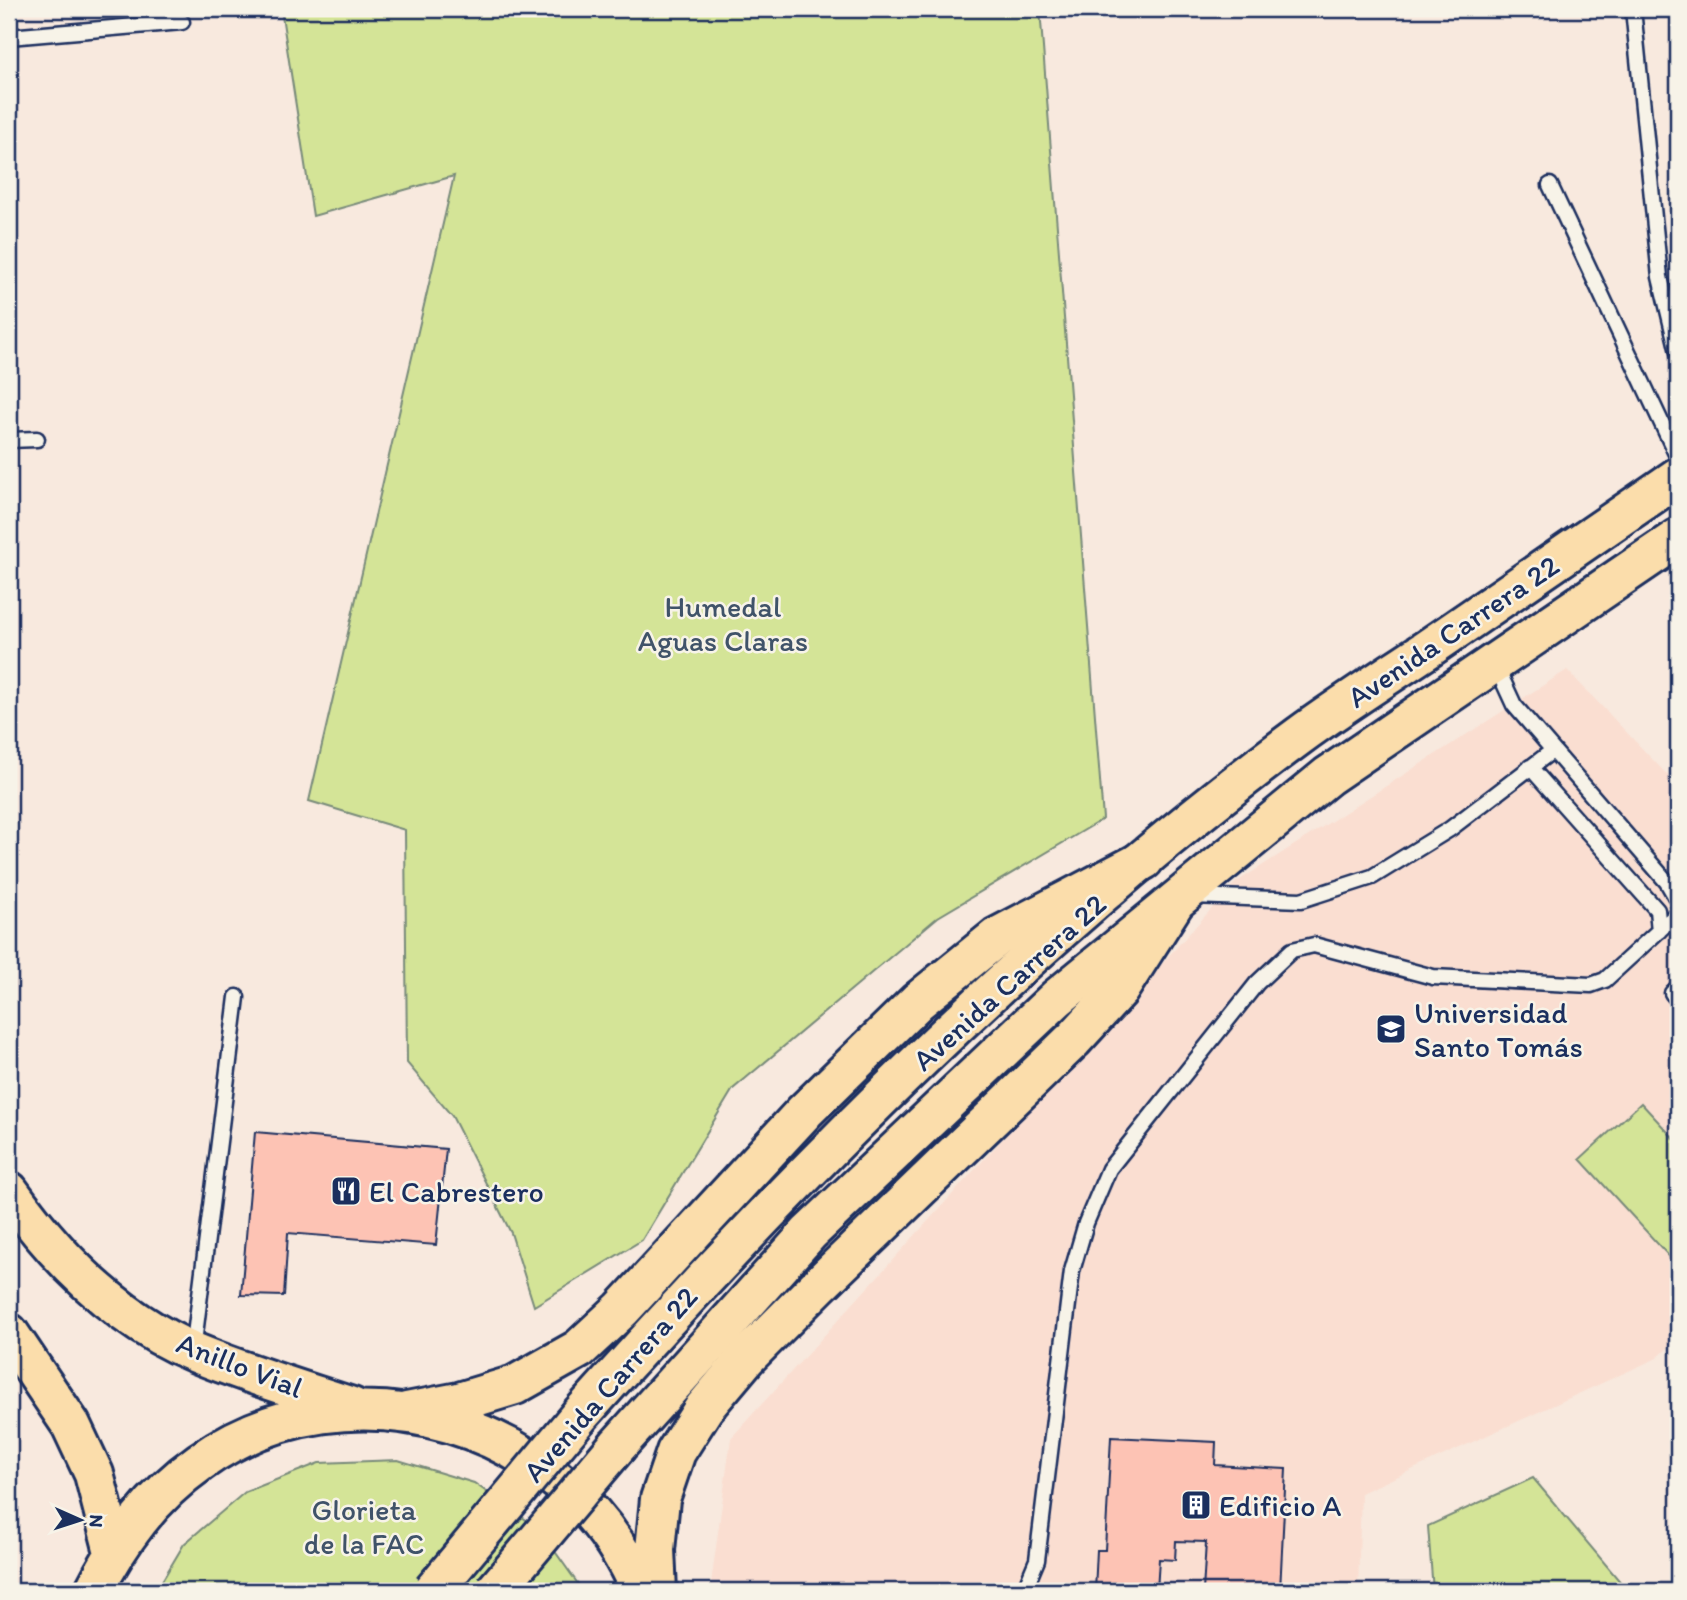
<svg xmlns="http://www.w3.org/2000/svg" width="1687" height="1600" viewBox="0 0 1687 1600" font-family="Itim,sans-serif">
  <style>
    .built { fill: #faded1 }
    .green { fill: #d4e497; stroke: #788a7a; stroke-width: 2 }
    .building { fill: #fdc3b4; stroke: #1b2f5e; stroke-width: 2 }
    .lines { fill: none; stroke-linecap: round; stroke-linejoin: round }
    .lane-casing { stroke: #1b2f5e; stroke-width: 19 }
    .primary-casing { stroke: #1b2f5e; stroke-width: 44 }
    .highway-casing { stroke: #1b2f5e; stroke-width: 44 }
    .lane { stroke: #f7f3e8; stroke-width: 14 }
    .primary { stroke: #fbddab; stroke-width: 38 }
    .highway { stroke: #fbddab; stroke-width: 38 }
    .primary-bridge-casing { stroke: #1b2f5e; stroke-width: 44; stroke-linecap: butt }
    .primary-bridge { stroke: #fbddab; stroke-width: 38 }
    .labels { text-anchor: middle; dominant-baseline: central; stroke-width: 5; stroke-linejoin: round; paint-order: stroke }
    .park-label { font-size: 30px; fill: #405369; stroke: #f7f3e8 }
    .street-label { font-size: 30px; fill: #1b2f5e; stroke: #f7f3e8 }
    .poi-label { font-size: 30px; fill: #1b2f5e; stroke: #f7f3e8; text-anchor: start }
  </style>
  <rect width="100%" height="100%" fill="#f8e9de"/>
  <filter id="ink" filterUnits="userSpaceOnUse"><feTurbulence type="fractalNoise" baseFrequency=".0143" numOctaves="2"/><feDisplacementMap in="SourceGraphic" scale="14" xChannelSelector="R" yChannelSelector="G"/><feConvolveMatrix kernelMatrix="1 2 1 2 8 2 1 2 1" color-interpolation-filters="sRGB"/></filter>
  <g filter="url(#ink)">
    <path class="built" d="M 1567,670 L 1678,786 L 1678,1339 L 1657,1358 L 1361,1493 L 1358,1591 L 710,1591 L 731,1438 L 1235,883 Z"/>
    <path class="green" d="M 281,9 L 1040,9 L 1103,819 L 938,917 L 733,1089 L 642,1240 L 534,1306 L 511,1233 L 452,1116 L 407,1063 L 405,830 L 309,801 L 454,176 L 313,216 Z
      M 1641,1103 L 1678,1143 L 1677,1265 L 1580,1159 Z
      M 398,1460 L 474,1483 L 539,1529 L 583,1591 L 156,1591 L 184,1544 L 245,1492 L 319,1463 Z
      M 1533,1478 L 1628,1591 L 1433,1591 L 1428,1526 Z"/>
    <path class="building" d="M 255,1132 L 446,1149 L 436,1245 L 288,1233 L 284,1296 L 241,1295 Z
      M 1111,1437 L 1216,1442 L 1215,1465 L 1286,1469 L 1280,1591 L 1203,1591 L 1206,1542 L 1176,1541 L 1175,1560 L 1159,1559 L 1157,1591 L 1095,1591 L 1097,1550 L 1105,1550 Z"/>
    <g class="lines">
      <g class="lane-casing">
        <path id="lane" d="M 1633,9 L 1660,277 L 1678,352
          M 9,37 L 182,22
          M 1550,185 L 1678,458
          M 9,440 L 37,439
          M 1496,666 L 1514,705 L 1667,882 L 1678,901
          M 1530,767 L 1657,910 L 1659,931
          M 1192,896 L 1301,900 L 1372,877 L 1450,829 L 1552,751
          M 1678,987 L 1672,993 L 1678,1000
          M 193,1351 L 237,997
          M 1024,1591 L 1037,1560 L 1072,1271 L 1086,1223 L 1109,1169 L 1257,983 L 1292,950 L 1314,945 L 1433,977 L 1591,985 L 1605,980 L 1678,913"/>
      </g>
      <g class="primary-casing">
        <path id="primary" d="M 580,1415 C 798,1172 1037,930 1299,736 C 1340,706 1384,678 1426,650 C 1510,592 1594,535 1678,477
          M 618,1445 L 809,1233 L 1057,998 L 1328,776 L 1678,538"/>
      </g>
      <g class="highway-casing">
        <path id="highway" d="M 9,1191 C 56,1257 118,1321 196,1353 C 247,1374 300,1390 352,1407
          M 9,1333 L 71,1425 L 94,1474 L 114,1552
          M 407,1412 L 459,1402 L 515,1385 L 579,1349 L 622,1309 L 805,1111 L 918,1001 L 997,937 L 1144,860
          M 94,1591 C 120,1540 152,1496 200,1462 C 350,1355 571,1423 640,1591
          M 657,1591 L 655,1550 L 660,1499 L 676,1452 L 704,1408 L 746,1358 L 819,1285 L 1073,1040 L 1119,990 L 1173,905"/>
      </g>
      <use href="#lane" class="lane"/>
      <use href="#primary" class="primary"/>
      <use href="#highway" class="highway"/>
      <g class="primary-bridge-casing">
        <path id="primary-bridge" d="M 433,1591 L 580,1415
          M 495,1591 L 618,1445"/>
      </g>
      <use href="#primary-bridge" class="primary-bridge"/>
    </g>
  </g>
  <defs>
    <g id="university-square" transform="scale(1.575)"><rect x="-9" y="-9" width="18" height="18" rx="4" fill="#1b2f5e" stroke="#f7f3e8"/><path d="M0-5L7-2L0 1L-7-2ZM-4 1L0 2.5L4 1V4Q0 6-4 4Z" fill="#fff"/></g>
    <g id="restaurant-square" transform="scale(1.575)"><rect x="-9" y="-9" width="18" height="18" rx="4" fill="#1b2f5e" stroke="#f7f3e8"/><path d="M-5-6h1v4h1v-4h1v4h1v-4h1v5L-1.5 .5V6h-2V.5L-5-1ZM5-6V6H3V1.5H1.5Q1.5-4 5-6Z" fill="#fff"/></g>
    <g id="building-square" transform="scale(1.575)"><rect x="-9" y="-9" width="18" height="18" rx="4" fill="#1b2f5e" stroke="#f7f3e8"/><path d="M-4-6H4V6H1V3H-1V6H-4ZM-2.5-4.3h1.7v1.8h-1.7ZM.8-4.3h1.7v1.8H.8ZM-2.5-1h1.7V.8h-1.7ZM.8-1h1.7V.8H.8Z" fill="#fff"/></g>
  </defs>
  <g fill-rule="evenodd">
    <use href="#university-square" x="1391" y="1029"/>
    <use href="#restaurant-square" x="346" y="1191"/>
    <use href="#building-square" x="1196" y="1505"/>
  </g>
  <g class="labels">
    <g class="park-label">
      <text x="723" y="606">Humedal<tspan x="723" dy="34">Aguas Claras</tspan></text>
      <text x="364" y="1509">Glorieta<tspan x="364" dy="34">de la FAC</tspan></text>
    </g>
    <g class="street-label">
      <text transform="translate(1453 631) rotate(-34)">Avenida Carrera 22</text>
      <text transform="translate(1009 982) rotate(-42)">Avenida Carrera 22</text>
      <text transform="translate(240 1365) rotate(21)">Anillo Vial</text>
      <text transform="translate(610 1384) rotate(-49)">Avenida Carrera 22</text>
    </g>
    <g class="poi-label">
      <text x="1414" y="1012">Universidad<tspan x="1414" dy="34">Santo Tomás</tspan></text>
      <text x="369" y="1191">El Cabrestero</text>
      <text x="1219" y="1505">Edificio A</text>
    </g>
  </g>
  <rect width="1687" height="1600" fill="none" stroke="#f7f3e8" stroke-width="35"/>
  <rect x="18" y="18" width="1652" height="1565" fill="none" stroke="#1b2f5e" stroke-width="2.5" filter="url(#ink)"/>
  <g transform="translate(80 1520) rotate(93)" stroke="#f7f3e8" stroke-width="5" paint-order="stroke">
  <path d="M0-5L12 26L0 18L-12 26Z" fill="#1b2f5e"/>
  <text y="-10" font-size="19" font-weight="bold" text-anchor="middle" fill="#1b2f5e">N</text>
  </g>
</svg>
